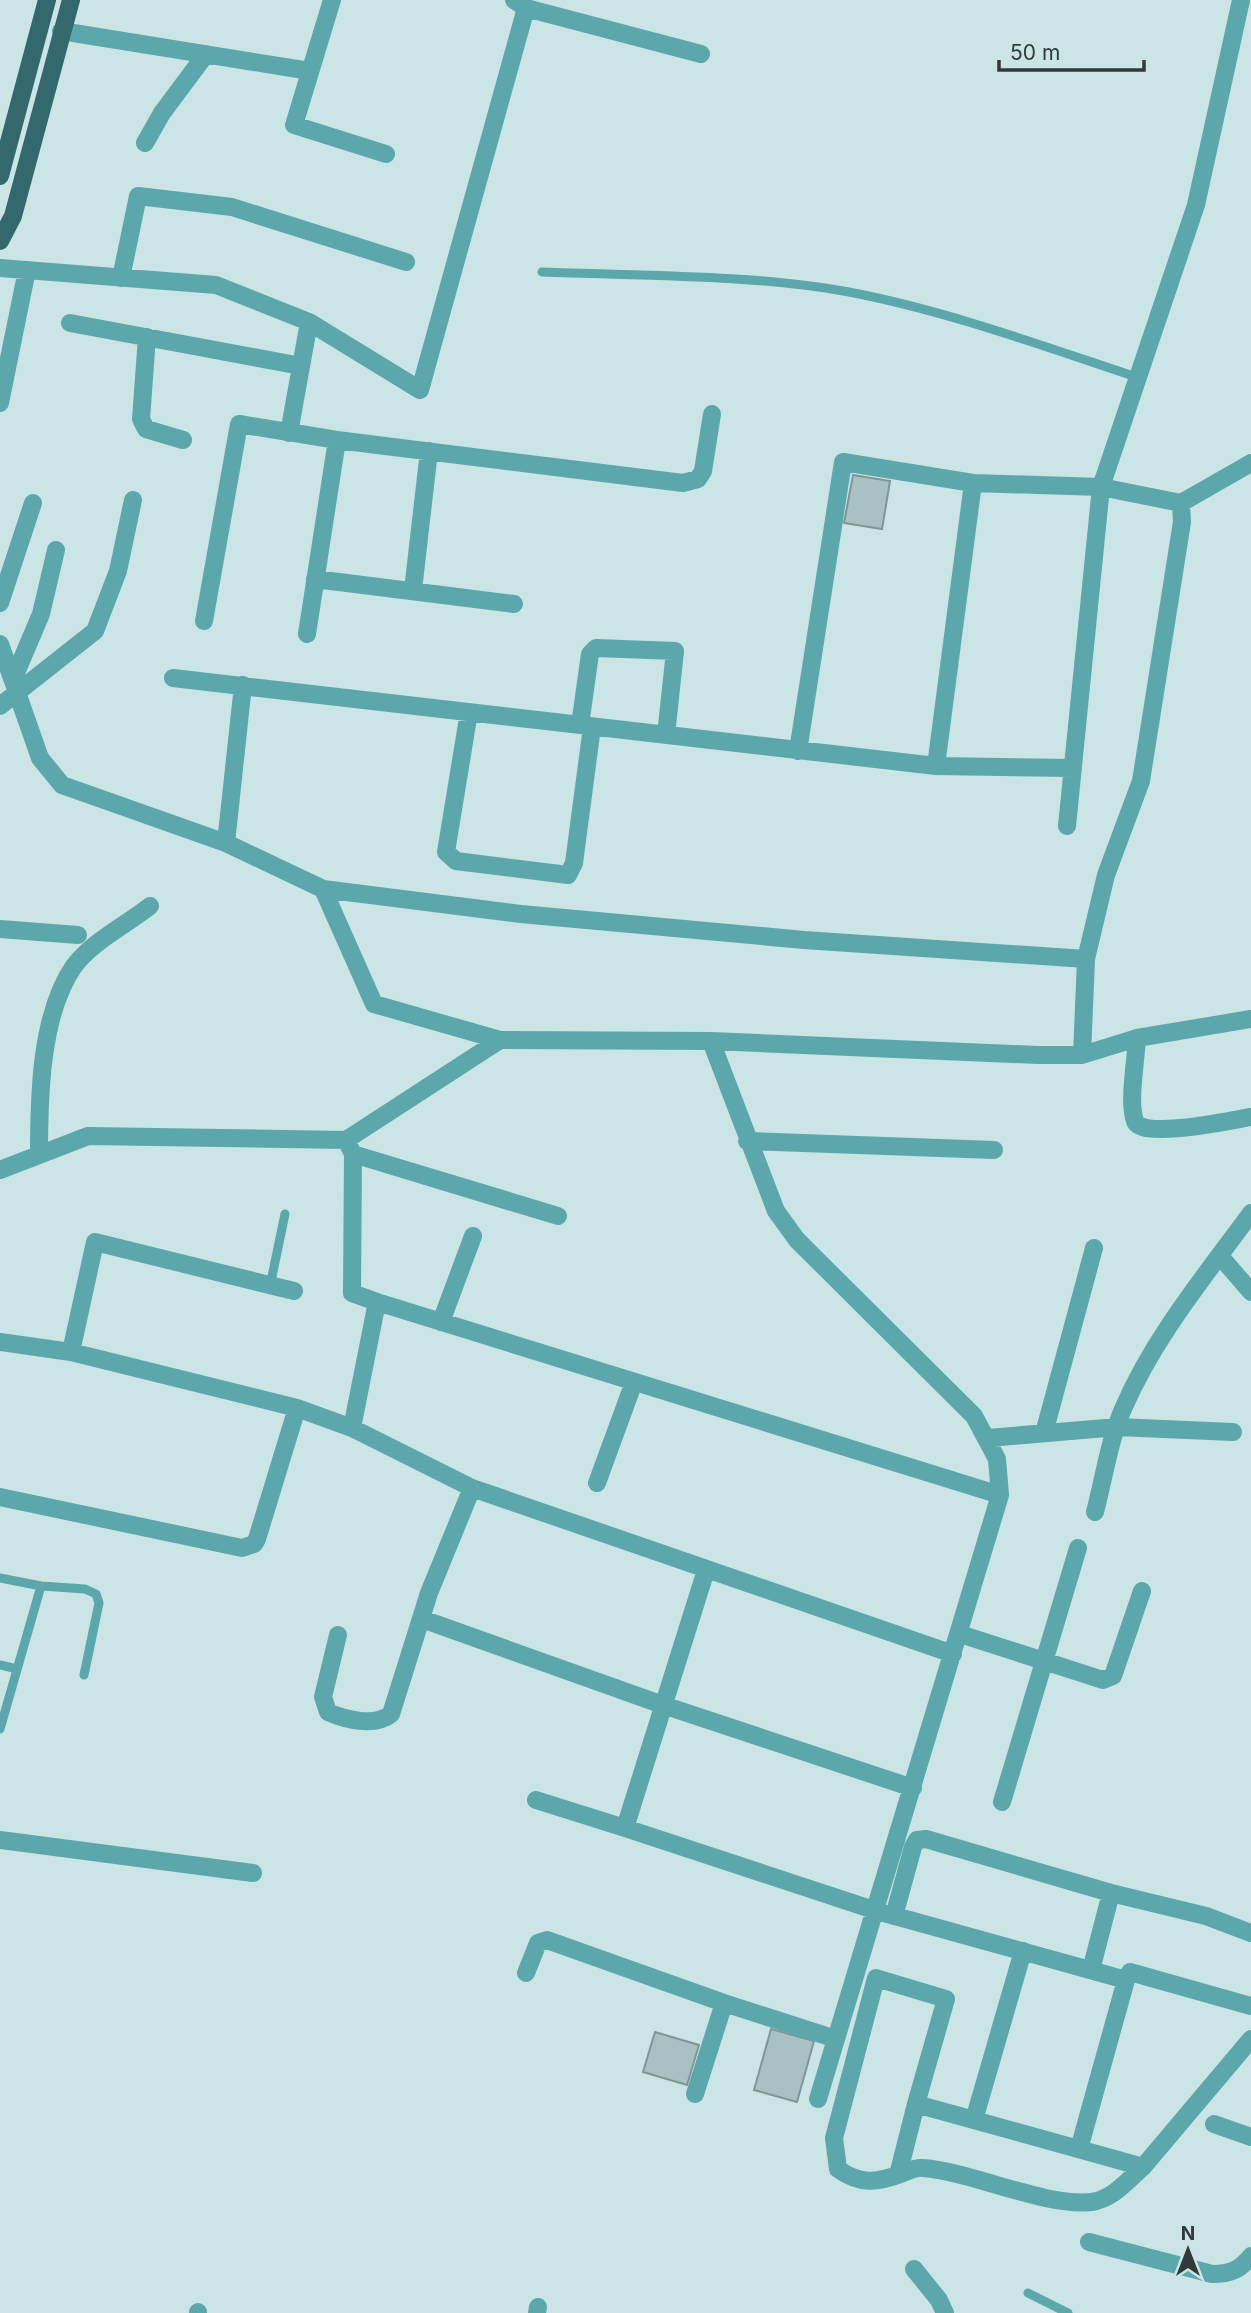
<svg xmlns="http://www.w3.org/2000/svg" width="1251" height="2313" viewBox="0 0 1251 2313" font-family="Inter,sans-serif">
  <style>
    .building { fill: #a9c1c2; stroke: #7f9697; stroke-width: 2 }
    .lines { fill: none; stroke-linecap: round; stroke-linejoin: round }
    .lane { stroke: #5ba7ab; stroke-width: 9 }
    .street { stroke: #5ba7ab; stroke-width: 18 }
    .primary { stroke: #33696c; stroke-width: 18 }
  </style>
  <rect width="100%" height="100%" fill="#cbe4e5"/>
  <path class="building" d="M 853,475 L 890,481 L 882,529 L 844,523 Z
    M 771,2029 L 814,2041 L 797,2102 L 754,2090 Z
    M 655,2032 L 699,2045 L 687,2085 L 643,2072 Z"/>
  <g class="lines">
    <path class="lane" d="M 542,272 C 644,276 749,274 849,292 C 948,311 1043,346 1139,378
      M 270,1286 L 285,1214
      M 0,1578 L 41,1586 L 85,1589 L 96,1594 L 99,1603 L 84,1675
      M 0,1665 L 17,1669
      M 0,1729 L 41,1586
      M 1028,2293 L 1068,2313"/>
    <path class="street" d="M 332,0 L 294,125 L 386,154
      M 514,0 L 526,8 L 701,54
      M 61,31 L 310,71
      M 145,143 L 162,113 L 206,54
      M 0,268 L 216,285 L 309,322 L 420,390 L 526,8
      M 121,278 L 138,196 L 232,207 L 406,262
      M 70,323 L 301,366
      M 147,337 L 141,419 L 146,429 L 183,440
      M 0,403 L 27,270
      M 289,433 L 309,322
      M 1181,503 L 1251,463
      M 315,579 L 514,604
      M 413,590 L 429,451
      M 0,603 L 33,503
      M 204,621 L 239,424 L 337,440 L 683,483 L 698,479 L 703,471 L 712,414
      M 307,634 L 337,440
      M 0,644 L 40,758 L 62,785 L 226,843 L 323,889 L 521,914 L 804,940 L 1086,959
      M 173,678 L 936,766 L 1073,768
      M 13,680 L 41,614 L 56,550
      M 0,706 L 95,631 L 118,571 L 133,500
      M 469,712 L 446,852 L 456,861 L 568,875 L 574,863 L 592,727
      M 580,725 L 590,654 L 596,648 L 675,651 L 666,735
      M 798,751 L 843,462 L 973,483 L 1101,487 L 1067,826
      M 936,766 L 973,483
      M 226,843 L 243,685
      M 323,889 L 374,1004 L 500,1040
      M 0,929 L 78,935
      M 1137,1038 C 1136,1060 1128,1102 1135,1121 C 1141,1140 1232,1120 1251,1117
      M 1082,1055 L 1086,959 L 1106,875 L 1141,781 L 1182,522 L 1181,503 L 1101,487 L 1196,205 L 1241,0
      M 346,1140 L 353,1154 L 352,1293 L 377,1302 L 352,1428
      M 747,1141 L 994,1150
      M 353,1154 L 558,1216
      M 39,1155 C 39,1098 40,1015 74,966 C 93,941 126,925 150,906
      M 0,1170 L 88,1136 L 346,1140 L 500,1040 L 711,1041 L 1038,1055 L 1082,1055 L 1137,1038 L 1251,1019
      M 1220,1256 L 1251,1292
      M 377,1302 L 1000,1495
      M 441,1322 L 473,1236
      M 0,1342 L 71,1352 L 297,1408 L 352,1428 L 472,1488 L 953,1654
      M 71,1352 L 95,1242 L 294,1291
      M 1044,1433 L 1094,1248
      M 988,1438 L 1117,1427 L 1233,1432
      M 597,1483 L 634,1382
      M 0,1497 L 242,1548 L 254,1544 L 257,1539 L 297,1408
      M 1095,1512 C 1104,1478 1109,1441 1123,1409 C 1154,1337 1205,1276 1251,1213
      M 706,1570 L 625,1828 L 877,1911 L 1126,1980 L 1130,1972 L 1251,2006
      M 422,1619 L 663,1705 L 913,1788
      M 960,1634 L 1103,1680 L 1113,1676 L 1142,1591
      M 338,1635 L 323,1697 L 328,1712 C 346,1720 375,1727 391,1714 L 429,1593 L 472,1488
      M 536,1800 L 625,1828
      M 1002,1802 L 1078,1548
      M 0,1840 L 253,1873
      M 894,1916 L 913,1847 L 917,1840 L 926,1839 L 1111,1893 L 1206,1916 L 1251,1933
      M 1091,1970 L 1111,1893
      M 526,1973 L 538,1943 L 547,1940 L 724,2003 L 836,2039 L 1000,1495 L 997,1459 L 974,1416 L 797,1240 L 776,1211 L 711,1041
      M 695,2094 L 724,2003
      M 818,2099 L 836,2039
      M 916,2104 L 946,1999 L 876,1978 L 834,2138 L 838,2169 C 860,2185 877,2183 903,2173 C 909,2171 915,2167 923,2168 C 973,2172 1045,2207 1091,2202 C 1113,2199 1127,2181 1143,2167
      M 974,2120 L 1143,2167 L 1251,2039
      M 1214,2124 L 1251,2137
      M 1079,2149 L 1126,1980
      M 898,2175 L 916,2104 L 974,2120 L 1023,1951
      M 1089,2242 L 1212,2274 C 1230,2274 1240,2270 1251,2256
      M 914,2269 L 939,2300 L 945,2313
      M 198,2313 L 198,2312
      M 537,2313 L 538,2307"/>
    <path class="primary" d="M 0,176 L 47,0
      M 0,241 L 13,216 L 71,0"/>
  </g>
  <g transform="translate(1188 2250)" stroke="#cbe4e5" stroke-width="5" paint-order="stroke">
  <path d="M0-5L12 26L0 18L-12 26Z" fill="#303a3a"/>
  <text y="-10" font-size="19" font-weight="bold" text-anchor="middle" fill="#303a3a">N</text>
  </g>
  <path d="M999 60v10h145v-10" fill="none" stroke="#303a3a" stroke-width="3.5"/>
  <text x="1010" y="60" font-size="21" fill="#303a3a" stroke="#cbe4e5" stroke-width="5" paint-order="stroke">50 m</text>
</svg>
